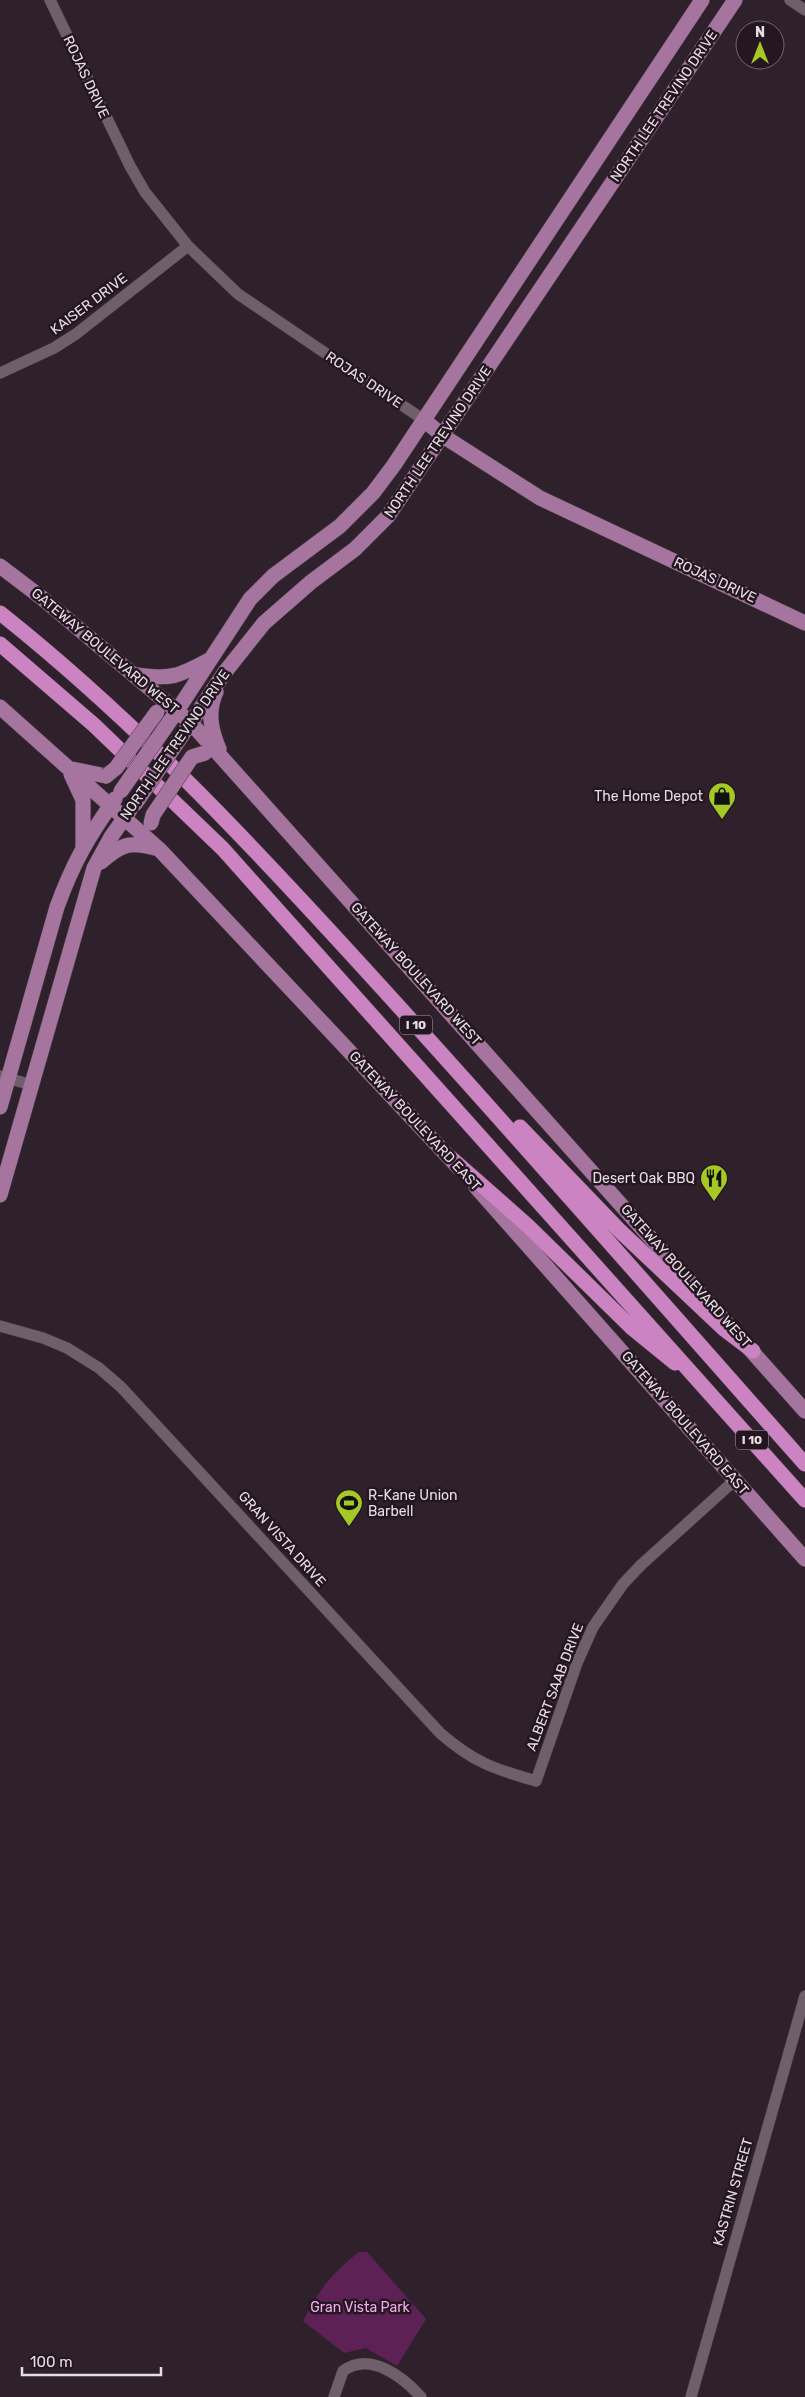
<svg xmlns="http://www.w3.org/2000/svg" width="805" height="2397" viewBox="0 0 805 2397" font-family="Rubik,sans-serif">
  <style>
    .green { fill: #5d2156 }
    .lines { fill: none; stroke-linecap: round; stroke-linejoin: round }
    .minor-casing { stroke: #483d46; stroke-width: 12 }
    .major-casing { stroke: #483d46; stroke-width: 16 }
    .highway-casing { stroke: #483d46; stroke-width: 16 }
    .minor { stroke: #6e5f6b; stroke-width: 11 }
    .major { stroke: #a6759f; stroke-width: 15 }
    .highway { stroke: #cb84c1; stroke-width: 15 }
    .major-bridge-casing { stroke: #483d46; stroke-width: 16; stroke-linecap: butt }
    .major-bridge { stroke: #a6759f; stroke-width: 15 }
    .labels { text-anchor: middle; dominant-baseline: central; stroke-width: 5; stroke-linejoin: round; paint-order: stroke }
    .shield { fill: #241722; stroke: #aca2aa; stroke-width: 1 }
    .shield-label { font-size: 12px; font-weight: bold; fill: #e7dee5 }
    .street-label { font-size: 14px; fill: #e7dee5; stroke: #241722 }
    .poi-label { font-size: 14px; fill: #e7dee5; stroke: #241722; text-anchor: end }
    .park-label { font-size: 14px; fill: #f7abec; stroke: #241722 }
  </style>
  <rect width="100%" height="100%" fill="#2e212b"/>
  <path class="green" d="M 359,2252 L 367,2252 L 426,2319 L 397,2366 L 366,2348 L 344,2353 L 303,2321 C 320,2289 330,2275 359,2252 Z"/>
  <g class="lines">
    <g class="minor-casing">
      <path id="minor" d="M 50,0 L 130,166 L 145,192 L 188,246 L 238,294 L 424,420
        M 790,0 L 805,10
        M 0,373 L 54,348 L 76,334 L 188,246
        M 0,1076 L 32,1085
        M 0,1326 L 43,1338 L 67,1348 L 99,1368 L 121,1387 L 440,1733 C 473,1762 494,1769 536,1781 L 577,1663 L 593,1627 L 623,1584 L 641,1565 L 735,1480
        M 334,2397 L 343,2371 C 370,2351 403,2377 421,2397
        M 691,2397 L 805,1996"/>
    </g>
    <g class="major-casing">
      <path id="major" d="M 424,420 L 443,436 L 540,498 L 805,623
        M 0,566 L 42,598 L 191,723 L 805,1411
        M 136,675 C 171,680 179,676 209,660
        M 216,692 C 207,712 211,730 219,749
        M 0,707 L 160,850 L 459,1168
        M 173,717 L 250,599 L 273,576 L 340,526 L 373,493 L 394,465 L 702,0
        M 186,730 L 225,672 L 264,623 L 311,582 L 355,549 L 388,516 L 735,0
        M 72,769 L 106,776
        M 71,774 L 83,800 L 83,846
        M 101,862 C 122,843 131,841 159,849
        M 0,1107 L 57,907 C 73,863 88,837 115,799
        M 476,1187 L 805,1559
        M 0,1195 L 94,868 L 111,837 L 130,810"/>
    </g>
    <g class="highway-casing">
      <path id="highway" d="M 0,613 C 140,724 262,856 382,988 C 525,1145 664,1305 805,1464
        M 0,644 L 94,725 L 223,849 L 805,1500
        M 520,1127 L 619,1230 L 724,1329 L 753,1351
        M 451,1158 L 528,1226 L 632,1328 L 675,1363"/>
    </g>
    <use href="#minor" class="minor"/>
    <use href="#major" class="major"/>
    <use href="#highway" class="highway"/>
    <g class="major-bridge-casing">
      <path id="major-bridge" d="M 106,776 L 116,768 L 157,712
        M 121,791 L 172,718
        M 135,804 L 183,734
        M 151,823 L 153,815 L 192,757 L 205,753"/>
    </g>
    <use href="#major-bridge" class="major-bridge"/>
  </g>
  <defs>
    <g id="shop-pin" transform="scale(1.4375)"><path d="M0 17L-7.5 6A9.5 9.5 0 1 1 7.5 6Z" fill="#a5c824" stroke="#241722"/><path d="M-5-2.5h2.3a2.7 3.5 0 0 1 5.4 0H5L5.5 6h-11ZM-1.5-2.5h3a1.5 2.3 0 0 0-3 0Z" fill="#111"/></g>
    <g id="restaurant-pin" transform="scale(1.4375)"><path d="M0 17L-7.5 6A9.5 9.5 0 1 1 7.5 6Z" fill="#a5c824" stroke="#241722"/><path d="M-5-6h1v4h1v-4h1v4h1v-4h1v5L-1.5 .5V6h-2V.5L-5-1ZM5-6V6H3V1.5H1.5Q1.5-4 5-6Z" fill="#111"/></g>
    <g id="stadium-pin" transform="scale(1.4375)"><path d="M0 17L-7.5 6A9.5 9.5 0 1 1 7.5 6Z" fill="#a5c824" stroke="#241722"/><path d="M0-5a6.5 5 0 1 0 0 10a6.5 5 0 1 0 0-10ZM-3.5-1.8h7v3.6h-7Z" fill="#111"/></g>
  </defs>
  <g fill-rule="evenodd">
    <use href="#shop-pin" x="722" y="796"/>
    <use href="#restaurant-pin" x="714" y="1178"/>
    <use href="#stadium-pin" x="349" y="1503"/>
  </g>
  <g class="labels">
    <g class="shield">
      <rect x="400" y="1015.5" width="32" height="19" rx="4"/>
      <rect x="736" y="1430.5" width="32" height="19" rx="4"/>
    </g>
    <g class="shield-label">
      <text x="416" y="1025">I 10</text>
      <text x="752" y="1440">I 10</text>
    </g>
    <g class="street-label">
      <text transform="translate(86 77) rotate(65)">ROJAS DRIVE</text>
      <text transform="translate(664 106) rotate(-56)">NORTH LEE TREVINO DRIVE</text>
      <text transform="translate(89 304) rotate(-37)">KAISER DRIVE</text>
      <text transform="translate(364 380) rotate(34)">ROJAS DRIVE</text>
      <text transform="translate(438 442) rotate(-56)">NORTH LEE TREVINO DRIVE</text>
      <text transform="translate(715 580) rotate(25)">ROJAS DRIVE</text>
      <text transform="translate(105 651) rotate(40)">GATEWAY BOULEVARD WEST</text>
      <text transform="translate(175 745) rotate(-55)">NORTH LEE TREVINO DRIVE</text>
      <text transform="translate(416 974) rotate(48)">GATEWAY BOULEVARD WEST</text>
      <text transform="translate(415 1121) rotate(47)">GATEWAY BOULEVARD EAST</text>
      <text transform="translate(686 1276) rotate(48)">GATEWAY BOULEVARD WEST</text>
      <text transform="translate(685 1423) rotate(49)">GATEWAY BOULEVARD EAST</text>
      <text transform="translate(282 1539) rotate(48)">GRAN VISTA DRIVE</text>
      <text transform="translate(555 1687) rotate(-69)">ALBERT SAAB DRIVE</text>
      <text transform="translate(733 2192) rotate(-74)">KASTRIN STREET</text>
    </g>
    <g class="poi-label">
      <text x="703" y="796">The Home Depot</text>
      <text x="695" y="1178">Desert Oak BBQ</text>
      <text x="368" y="1495" text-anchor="start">R-Kane Union<tspan x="368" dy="16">Barbell</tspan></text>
    </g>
    <g class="park-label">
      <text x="360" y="2307">Gran Vista Park</text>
    </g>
  </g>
  <g transform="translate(760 45)"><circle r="24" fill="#241722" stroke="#726770"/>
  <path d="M0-4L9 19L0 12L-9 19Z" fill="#a5c824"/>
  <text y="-8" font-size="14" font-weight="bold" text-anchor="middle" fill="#e7dee5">N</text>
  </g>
  <path d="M22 2367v8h139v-8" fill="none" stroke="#e7dee5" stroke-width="2.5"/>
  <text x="30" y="2367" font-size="15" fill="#e7dee5" stroke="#241722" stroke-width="4" paint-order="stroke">100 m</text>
</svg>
